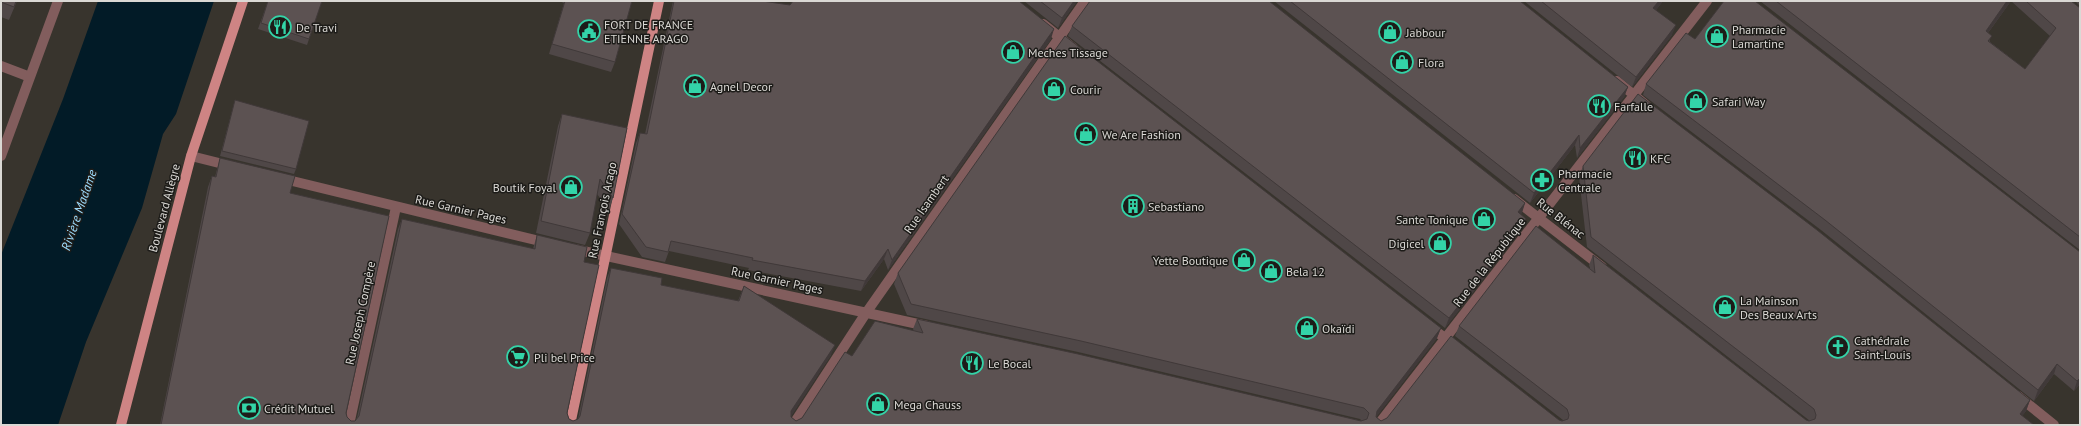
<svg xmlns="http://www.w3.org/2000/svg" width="2081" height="426" viewBox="0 0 2081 426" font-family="'PT Sans',sans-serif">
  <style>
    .water { fill: #021b27 }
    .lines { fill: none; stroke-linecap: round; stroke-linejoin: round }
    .minor { stroke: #825d5d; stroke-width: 10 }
    .major { stroke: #ce8484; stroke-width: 10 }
    .wall { fill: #4f4747 }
    .shaded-wall { fill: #403939 }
    .building { fill: #5c5252; stroke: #403939 }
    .labels { text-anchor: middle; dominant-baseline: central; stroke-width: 3; stroke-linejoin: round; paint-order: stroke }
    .poi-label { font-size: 12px; fill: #dad8d4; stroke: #1d1c19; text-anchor: start }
    .street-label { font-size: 12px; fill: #dad8d4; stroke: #1d1c19 }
    .water-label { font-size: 13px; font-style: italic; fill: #9cdbfc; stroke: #1d1c19 }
  </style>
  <rect width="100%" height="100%" fill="#38342d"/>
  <path class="water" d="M 98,1 L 214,1 L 176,114 L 163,134 L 142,208 L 86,342 L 58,425 L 1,425 L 1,255 L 63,99 Z"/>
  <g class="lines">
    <path class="minor" d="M 1043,24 L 1073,48
      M 1,66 L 30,77
      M 1617,81 L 1646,105
      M 1,156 L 58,1
      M 191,156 L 231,166
      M 280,178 L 548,243
      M 1514,199 L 1602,267
      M 574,249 L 927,326
      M 1429,326 L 1458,348
      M 2018,396 L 2054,425
      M 349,425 L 396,207
      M 793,425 L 866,313 L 1085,1
      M 1378,425 L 1707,1"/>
    <path class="major" d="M 121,425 L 191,156 L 243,1
      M 570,425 L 659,1"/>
  </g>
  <path class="wall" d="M 1,1 L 17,1 L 9,20 L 1,17 Z
    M 268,1 L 322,1 L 307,45 L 258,29 Z
    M 559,1 L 632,1 L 615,62 L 611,72 L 549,54 L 564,3 Z
    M 673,1 L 762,1 L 790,5 L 1051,39 L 888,270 L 884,259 L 861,291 L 748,270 L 749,268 L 669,251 L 665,262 L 642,257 L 619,224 L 636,143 L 640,133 L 645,134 Z
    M 1024,1 L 1077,1 L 1058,28 Z
    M 1274,1 L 1520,1 L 1628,87 L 1624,97 L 1577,158 L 1575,145 L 1530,203 Z
    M 1524,1 L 1663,1 L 1656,10 L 1672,35 L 1632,87 Z
    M 1724,1 L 2080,384 L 2074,391 L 2054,374 L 2034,401 L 1821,230 L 1643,95 L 1646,84 L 1695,39 Z
    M 1760,1 L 2011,1 L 1988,33 L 1990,42 L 2025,69 L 2050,36 L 2011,1 L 2071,1 L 2080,8 L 2080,250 Z
    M 2075,1 L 2080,1 L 2080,6 Z
    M 1072,26 L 1525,203 L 1521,214 L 1522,229 L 1445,328 L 1068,36 Z
    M 235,100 L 296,169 L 294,174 L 220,156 Z
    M 562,114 L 613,198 L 609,210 L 597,194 L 590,233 L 585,245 L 536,233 L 558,126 Z
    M 220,158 L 290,193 L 346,413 L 347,417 L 351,421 L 355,421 L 357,418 L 398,229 L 402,219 L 533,249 L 537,235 L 584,262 L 567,413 L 569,419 L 573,421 L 578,419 L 607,278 L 611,268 L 661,285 L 738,301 L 744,286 L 831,355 L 791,416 L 791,417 L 796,421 L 802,418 L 852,356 L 914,331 L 913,329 L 917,319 L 1362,421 L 1360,419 L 1078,352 L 907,315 L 894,284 L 898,273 L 1441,328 L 1437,338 L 1376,417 L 1381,421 L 1559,420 L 1562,421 L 1563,421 L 1563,420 L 1455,336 L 1459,326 L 1590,268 L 1589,265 L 1593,255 L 1806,420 L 1809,421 L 1810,421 L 1587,247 L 1579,177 L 1583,166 L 2030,400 L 2026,411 L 2022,416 L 2034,425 L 160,425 L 208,187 L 212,176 L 215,177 Z"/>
  <path class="shaded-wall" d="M 1074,1 L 1077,1 L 1058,28 L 1062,18 Z
    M 1659,1 L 1663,1 L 1650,18 L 1653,8 Z
    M 2007,1 L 2011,1 L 1982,41 L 1986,31 Z
    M 1676,25 L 1672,35 L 1632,87 L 1636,77 Z
    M 1054,29 L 1051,39 L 888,270 L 892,260 Z
    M 1628,87 L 1624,97 L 1577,158 L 1580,148 Z
    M 1579,135 L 1575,145 L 1530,203 L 1534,193 Z
    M 1525,203 L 1522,213 L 1514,222 L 1518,212 Z
    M 1526,219 L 1522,229 L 1445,328 L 1449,318 Z
    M 888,249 L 884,259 L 861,291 L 865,281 Z
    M 1441,328 L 1437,338 L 1373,421 L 1377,411 Z
    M 835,345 L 831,355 L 788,421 L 791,411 Z
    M 2057,364 L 2054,374 L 2034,401 L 2038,390 Z
    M 2080,378 L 2080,384 L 2074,391 L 2077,381 Z
    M 2030,400 L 2026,411 L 2016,424 L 2020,414 Z"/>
  <path class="building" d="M 1,1 L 16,1 L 14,7 L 1,2 Z
    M 268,1 L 322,1 L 309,39 L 261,23 Z
    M 565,1 L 632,1 L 615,62 L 552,44 Z
    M 674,1 L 762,1 L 790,5 L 793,1 L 1019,1 L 1054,29 L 892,260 L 888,249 L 865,281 L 752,260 L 753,258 L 671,241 L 668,252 L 646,247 L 622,214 L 640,133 L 647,134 Z
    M 1040,1 L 1074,1 L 1062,18 Z
    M 1090,1 L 1269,1 L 1525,203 L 1518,212 L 1526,219 L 1449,318 L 1072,26 Z
    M 1290,1 L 1520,1 L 1628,87 L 1580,148 L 1579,135 L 1534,193 Z
    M 1541,1 L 1659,1 L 1653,8 L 1676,25 L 1636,77 Z
    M 1724,1 L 1755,1 L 2080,252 L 2080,378 L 2077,381 L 2057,364 L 2038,390 L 1825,220 L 1646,84 L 1686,33 L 1695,39 Z
    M 1776,1 L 2007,1 L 1986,31 L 1992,36 L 1988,41 L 2025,69 L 2056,28 L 2026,1 L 2071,1 L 2080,8 L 2080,237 Z
    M 1065,36 L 1441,328 L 1377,411 L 1376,417 L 1381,421 L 1387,418 L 1451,336 L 1559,420 L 1562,421 L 1568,419 L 1569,415 L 1567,409 L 1459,326 L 1536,226 L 1595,273 L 1593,255 L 1806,420 L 1809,421 L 1815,419 L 1816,415 L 1814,409 L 1591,237 L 1583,166 L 1638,94 L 1817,230 L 2030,400 L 2020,414 L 2034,425 L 161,425 L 212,176 L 216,177 L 220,158 L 295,176 L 290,193 L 389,216 L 346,413 L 347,417 L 351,421 L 355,421 L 359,416 L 402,219 L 535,249 L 537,235 L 587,247 L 584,262 L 599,265 L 567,413 L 569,419 L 573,421 L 578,419 L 580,416 L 611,268 L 662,278 L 661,285 L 739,301 L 744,286 L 835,345 L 791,411 L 791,417 L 796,421 L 802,418 L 845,352 L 852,356 L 875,321 L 923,333 L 917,319 L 1078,354 L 1361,421 L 1367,419 L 1369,413 L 1364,408 L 1081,341 L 911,304 L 898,273 Z
    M 235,100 L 309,121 L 296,169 L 222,151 Z
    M 562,114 L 627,128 L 613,198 L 600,179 L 590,233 L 541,221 Z"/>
  <defs>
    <g id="restaurant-ring" transform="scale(1.15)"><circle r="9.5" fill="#1d1c19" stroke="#33d4a8" stroke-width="1.5"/><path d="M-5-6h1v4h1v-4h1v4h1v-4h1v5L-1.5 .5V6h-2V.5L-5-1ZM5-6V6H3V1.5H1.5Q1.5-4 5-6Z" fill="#33d4a8"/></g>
    <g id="civic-ring" transform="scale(1.15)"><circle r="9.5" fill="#1d1c19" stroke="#33d4a8" stroke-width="1.5"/><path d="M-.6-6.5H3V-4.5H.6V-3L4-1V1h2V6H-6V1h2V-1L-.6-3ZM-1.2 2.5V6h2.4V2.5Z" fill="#33d4a8"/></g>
    <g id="shop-ring" transform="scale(1.15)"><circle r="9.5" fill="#1d1c19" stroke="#33d4a8" stroke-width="1.5"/><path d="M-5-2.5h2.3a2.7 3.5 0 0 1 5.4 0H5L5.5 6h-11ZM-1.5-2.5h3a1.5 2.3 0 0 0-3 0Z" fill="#33d4a8"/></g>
    <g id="pharmacy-ring" transform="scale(1.15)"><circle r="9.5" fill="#1d1c19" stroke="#33d4a8" stroke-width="1.5"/><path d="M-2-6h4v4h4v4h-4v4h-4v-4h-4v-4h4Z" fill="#33d4a8"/></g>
    <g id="building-ring" transform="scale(1.15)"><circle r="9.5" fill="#1d1c19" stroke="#33d4a8" stroke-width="1.5"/><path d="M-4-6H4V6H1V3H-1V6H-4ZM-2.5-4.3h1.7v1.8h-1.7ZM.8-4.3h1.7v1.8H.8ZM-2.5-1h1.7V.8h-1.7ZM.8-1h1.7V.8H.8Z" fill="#33d4a8"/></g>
    <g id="church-ring" transform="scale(1.15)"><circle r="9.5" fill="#1d1c19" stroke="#33d4a8" stroke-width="1.5"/><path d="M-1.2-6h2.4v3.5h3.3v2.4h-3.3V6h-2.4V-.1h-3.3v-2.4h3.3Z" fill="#33d4a8"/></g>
    <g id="supermarket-ring" transform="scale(1.15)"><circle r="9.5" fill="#1d1c19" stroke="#33d4a8" stroke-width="1.5"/><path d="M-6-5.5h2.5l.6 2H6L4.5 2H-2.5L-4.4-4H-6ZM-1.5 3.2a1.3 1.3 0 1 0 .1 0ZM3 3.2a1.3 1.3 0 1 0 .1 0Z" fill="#33d4a8"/></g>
    <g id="bank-ring" transform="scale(1.15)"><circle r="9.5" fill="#1d1c19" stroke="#33d4a8" stroke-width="1.5"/><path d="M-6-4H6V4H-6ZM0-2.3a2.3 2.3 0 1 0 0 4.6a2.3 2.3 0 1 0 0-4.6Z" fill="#33d4a8"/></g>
  </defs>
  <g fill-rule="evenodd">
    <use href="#restaurant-ring" x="280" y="27"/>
    <use href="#civic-ring" x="589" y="31"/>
    <use href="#shop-ring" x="1390" y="32"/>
    <use href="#shop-ring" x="1717" y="36"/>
    <use href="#shop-ring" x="1013" y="52"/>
    <use href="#shop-ring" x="1402" y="62"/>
    <use href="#shop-ring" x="695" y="86"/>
    <use href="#shop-ring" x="1054" y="89"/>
    <use href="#shop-ring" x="1696" y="101"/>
    <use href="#restaurant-ring" x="1599" y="106"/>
    <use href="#shop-ring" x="1086" y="134"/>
    <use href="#restaurant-ring" x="1635" y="158"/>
    <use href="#pharmacy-ring" x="1542" y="180"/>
    <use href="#shop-ring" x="571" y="187"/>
    <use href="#building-ring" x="1133" y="206"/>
    <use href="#shop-ring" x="1484" y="219"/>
    <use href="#shop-ring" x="1440" y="243"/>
    <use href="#shop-ring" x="1244" y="260"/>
    <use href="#shop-ring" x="1271" y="271"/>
    <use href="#shop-ring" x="1725" y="307"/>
    <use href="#shop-ring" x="1307" y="328"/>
    <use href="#church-ring" x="1838" y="347"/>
    <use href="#supermarket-ring" x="518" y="357"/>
    <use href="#restaurant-ring" x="972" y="363"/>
    <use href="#shop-ring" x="878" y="404"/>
    <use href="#bank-ring" x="249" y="408"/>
  </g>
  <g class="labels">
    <g class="poi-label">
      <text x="604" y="24">FORT DE FRANCE<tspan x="604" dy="14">ETIENNE ARAGO</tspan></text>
      <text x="296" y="27">De Travi</text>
      <text x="1732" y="29">Pharmacie<tspan x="1732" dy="14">Lamartine</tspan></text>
      <text x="1406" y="32">Jabbour</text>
      <text x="1028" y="52">Meches Tissage</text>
      <text x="1418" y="62">Flora</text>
      <text x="710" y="86">Agnel Decor</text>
      <text x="1070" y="89">Courir</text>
      <text x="1712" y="101">Safari Way</text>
      <text x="1614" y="106">Farfalle</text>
      <text x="1102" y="134">We Are Fashion</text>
      <text x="1650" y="158">KFC</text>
      <text x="1558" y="173">Pharmacie<tspan x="1558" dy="14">Centrale</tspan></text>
      <text x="556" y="187" text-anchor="end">Boutik Foyal</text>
      <text x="1148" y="206">Sebastiano</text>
      <text x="1468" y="219" text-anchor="end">Sante Tonique</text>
      <text x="1424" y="243" text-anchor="end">Digicel</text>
      <text x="1228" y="260" text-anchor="end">Yette Boutique</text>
      <text x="1286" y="271">Bela 12</text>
      <text x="1740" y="300">La Mainson<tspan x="1740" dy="14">Des Beaux Arts</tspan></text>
      <text x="1322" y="328">Okaïdi</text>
      <text x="1854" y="340">Cathédrale<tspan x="1854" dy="14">Saint-Louis</tspan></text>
      <text x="534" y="357">Pli bel Price</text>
      <text x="988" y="363">Le Bocal</text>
      <text x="894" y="404">Mega Chauss</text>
      <text x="264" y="408">Crédit Mutuel</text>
    </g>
    <g class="street-label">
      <text transform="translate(926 204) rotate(-55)">Rue Isambert</text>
      <text transform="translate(164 208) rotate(-75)">Boulevard Allègre</text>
      <text transform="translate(461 209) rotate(13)">Rue Garnier Pages</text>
      <text transform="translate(602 210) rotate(-78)">Rue François Arago</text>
      <text transform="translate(1561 218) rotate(38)">Rue Blénac</text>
      <text transform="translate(1489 262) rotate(-52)">Rue de la République</text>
      <text transform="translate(777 280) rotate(12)">Rue Garnier Pages</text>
      <text transform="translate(360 313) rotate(-78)">Rue Joseph Compère</text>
    </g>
    <g class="water-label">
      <text transform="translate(79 210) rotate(-71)">Rivière Madame</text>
    </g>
  </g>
  <rect width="2081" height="426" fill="none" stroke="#dad8d4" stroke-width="4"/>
</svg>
